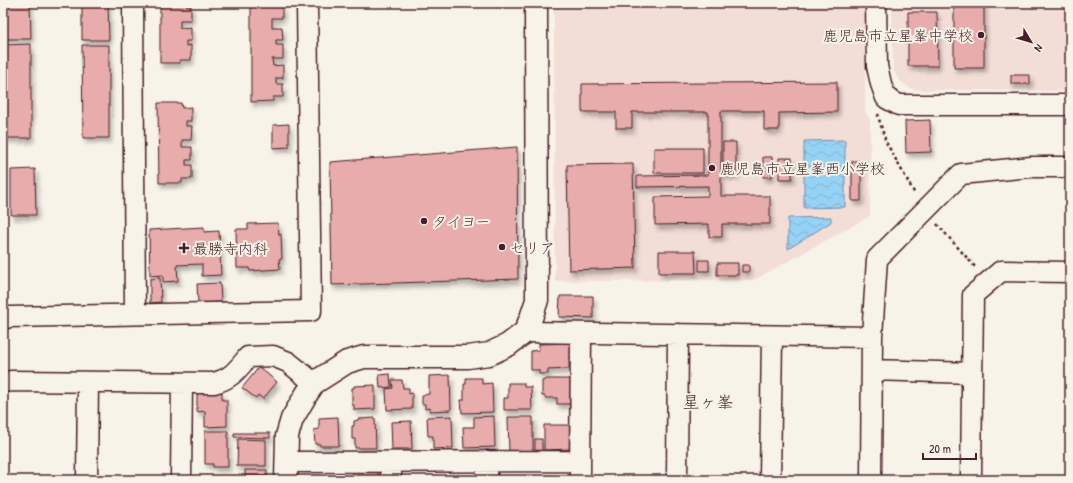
<svg xmlns="http://www.w3.org/2000/svg" width="1073" height="483" viewBox="0 0 1073 483" font-family="'Patrick Hand','Klee One',sans-serif">
  <style>
    .built { fill: #f2ded6 }
    .water { fill: url(#water-waves); stroke: #778ba5 }
    .building { fill: #e7acab; stroke: #4a1f2b; filter: url(#shadow) }
    .lines { fill: none; stroke-linecap: round; stroke-linejoin: round }
    .street-casing { stroke: #4a1f2b; stroke-width: 23 }
    .secondary-casing { stroke: #4a1f2b; stroke-width: 25 }
    .path { stroke: #4a1f2b; stroke-width: 2.5; stroke-dasharray: 3 3; stroke-linecap: butt }
    .street { stroke: #f7f3e8; stroke-width: 20 }
    .secondary { stroke: #f7f3e8; stroke-width: 22 }
    .poi-dot { fill: #4a1f2b; stroke: #f7f3e8; stroke-width: 1.5 }
    .labels { text-anchor: middle; dominant-baseline: central; stroke-width: 4; stroke-linejoin: round; paint-order: stroke }
    .poi-label { font-size: 15px; fill: #4a1f2b; stroke: #f7f3e8; text-anchor: start }
    .quarter-label { font-size: 17px; fill: #4a1f2b; stroke: #f7f3e8 }
  </style>
  <defs>
    <pattern id="water-waves" width="16" height="10" patternUnits="userSpaceOnUse"><rect width="16" height="10" fill="#95d3f6"/><path d="M0 5q4-4 8 0t8 0" fill="none" stroke="#82b5d3"/></pattern>
    <filter id="shadow"><feDropShadow dx="2.5" dy="4.5" stdDeviation="2" flood-color="#0004"/></filter>
  </defs>
  <rect width="100%" height="100%" fill="#f7f3e8"/>
  <filter id="ink" filterUnits="userSpaceOnUse"><feTurbulence type="fractalNoise" baseFrequency=".025" numOctaves="2"/><feDisplacementMap in="SourceGraphic" scale="8" xChannelSelector="R" yChannelSelector="G"/><feConvolveMatrix kernelMatrix="1 2 1 2 8 2 1 2 1" color-interpolation-filters="sRGB"/></filter>
  <g filter="url(#ink)">
    <path class="built" d="M 554,3 L 865,3 L 865,111 L 870,120 L 870,216 L 754,280 L 555,281 Z
      M 892,3 L 1070,3 L 1070,91 L 916,90 L 908,87 L 897,78 L 893,68 Z"/>
    <path class="water" d="M 845,140 L 845,207 L 804,208 L 804,141 Z
      M 831,217 L 831,222 L 788,249 L 788,218 Z"/>
    <path class="building" d="M 3,3 L 30,3 L 31,39 L 4,39 Z
      M 82,3 L 108,3 L 109,40 L 82,40 Z
      M 160,3 L 186,3 L 186,6 L 191,6 L 191,20 L 180,20 L 180,28 L 191,27 L 191,41 L 186,41 L 186,46 L 191,45 L 191,60 L 180,60 L 180,63 L 160,63 Z
      M 251,3 L 276,3 L 276,7 L 282,7 L 282,18 L 272,18 L 272,27 L 282,27 L 283,40 L 276,40 L 276,45 L 283,45 L 283,59 L 272,59 L 273,66 L 283,65 L 283,78 L 276,78 L 276,84 L 283,84 L 283,97 L 273,97 L 273,101 L 251,102 Z
      M 954,3 L 984,3 L 984,68 L 954,68 Z
      M 908,12 L 937,12 L 938,66 L 908,66 Z
      M 31,44 L 31,138 L 5,138 L 4,45 Z
      M 82,45 L 109,45 L 109,138 L 83,138 Z
      M 1011,75 L 1030,75 L 1030,84 L 1011,84 Z
      M 837,82 L 837,112 L 779,113 L 779,130 L 764,130 L 764,111 L 721,111 L 721,196 L 770,196 L 770,224 L 722,224 L 722,237 L 709,237 L 709,224 L 655,225 L 655,197 L 708,196 L 708,186 L 637,187 L 637,176 L 708,175 L 708,112 L 632,112 L 632,128 L 616,128 L 616,112 L 582,112 L 582,84 Z
      M 158,103 L 181,103 L 182,108 L 191,107 L 191,121 L 186,121 L 186,126 L 192,126 L 191,140 L 182,140 L 182,147 L 192,147 L 192,160 L 186,160 L 186,165 L 192,165 L 192,179 L 182,179 L 182,183 L 159,183 Z
      M 930,120 L 931,152 L 906,153 L 905,121 Z
      M 289,124 L 289,147 L 273,148 L 273,125 Z
      M 723,142 L 736,142 L 736,175 L 723,175 Z
      M 517,147 L 518,279 L 332,285 L 330,162 Z
      M 654,148 L 703,148 L 703,173 L 654,173 Z
      M 763,157 L 772,157 L 772,177 L 763,177 Z
      M 779,158 L 792,158 L 792,179 L 779,179 Z
      M 852,161 L 861,161 L 861,201 L 852,201 Z
      M 633,164 L 635,268 L 569,270 L 567,165 Z
      M 35,169 L 36,215 L 11,215 L 11,170 Z
      M 278,223 L 279,235 L 281,234 L 282,259 L 279,259 L 280,269 L 250,271 L 249,268 L 237,268 L 236,229 L 248,229 L 248,224 Z
      M 204,227 L 204,232 L 219,231 L 221,275 L 202,276 L 202,264 L 177,265 L 178,281 L 163,282 L 163,275 L 150,276 L 149,230 Z
      M 659,251 L 695,251 L 696,273 L 659,273 Z
      M 699,260 L 709,260 L 709,271 L 699,271 Z
      M 717,263 L 738,263 L 738,275 L 717,275 Z
      M 742,265 L 749,265 L 749,272 L 742,272 Z
      M 160,278 L 161,302 L 150,303 L 150,279 Z
      M 220,283 L 221,302 L 198,303 L 197,284 Z
      M 560,296 L 593,296 L 593,318 L 559,317 Z
      M 572,343 L 572,358 L 569,358 L 569,369 L 548,370 L 548,374 L 539,374 L 539,370 L 531,370 L 531,351 L 539,350 L 539,344 Z
      M 259,367 L 277,382 L 263,399 L 258,395 L 256,398 L 242,388 Z
      M 390,374 L 391,387 L 380,388 L 379,375 Z
      M 450,375 L 451,410 L 430,411 L 430,408 L 425,409 L 425,404 L 422,404 L 422,395 L 429,394 L 429,376 Z
      M 466,378 L 482,378 L 482,384 L 492,383 L 493,412 L 462,413 L 461,400 L 464,400 L 464,384 L 466,384 Z
      M 545,379 L 572,379 L 572,404 L 557,404 L 557,398 L 545,398 L 545,396 L 542,396 L 542,381 L 545,380 Z
      M 392,380 L 402,380 L 403,388 L 409,388 L 409,394 L 412,393 L 412,409 L 387,410 L 386,389 L 393,388 Z
      M 508,383 L 524,383 L 524,387 L 531,387 L 532,410 L 504,410 L 504,398 L 508,398 Z
      M 375,385 L 375,409 L 354,410 L 354,405 L 352,405 L 352,388 L 354,388 L 354,386 Z
      M 197,392 L 222,392 L 222,400 L 227,400 L 227,426 L 205,427 L 205,411 L 197,412 Z
      M 452,416 L 453,448 L 433,449 L 433,436 L 428,436 L 427,417 Z
      M 494,416 L 495,447 L 464,448 L 463,427 L 474,427 L 474,417 Z
      M 338,417 L 339,446 L 320,446 L 320,444 L 315,444 L 314,430 L 319,429 L 319,418 Z
      M 508,417 L 533,417 L 533,451 L 509,452 Z
      M 375,418 L 376,448 L 355,448 L 355,439 L 352,439 L 352,426 L 354,426 L 354,421 L 358,420 L 358,419 Z
      M 411,421 L 412,449 L 392,449 L 391,422 Z
      M 544,425 L 571,425 L 571,449 L 544,450 Z
      M 205,431 L 228,431 L 228,467 L 213,467 L 213,464 L 205,464 Z
      M 234,433 L 270,433 L 270,438 L 234,437 Z
      M 238,439 L 266,440 L 266,466 L 237,466 Z
      M 535,439 L 542,439 L 542,453 L 535,453 Z
      M 378,469 L 378,480 L 353,480 L 353,470 Z
      M 245,470 L 267,470 L 267,476 L 245,476 Z
      M 244,477 L 265,477 L 265,480 L 244,480 Z
      M 320,477 L 341,477 L 341,480 L 320,480 Z"/>
    <g class="lines">
      <g class="street-casing">
        <path id="street" d="M 133,3 L 135,314
          M 876,3 L 877,66 L 881,84 L 886,98 L 899,105 L 1070,105
          M 3,319 L 9,317 L 311,311 L 307,3
          M 525,332 L 872,337
          M 872,370 L 972,373
          M 3,382 L 12,381 L 214,383 C 231,379 237,370 248,357 L 273,356 L 288,362 L 314,383
          M 286,462 L 580,461
          M 87,480 L 88,382
          M 181,480 L 182,383
          M 391,480 L 391,462
          M 487,480 L 487,461
          M 580,480 L 581,333
          M 677,480 L 678,334
          M 770,480 L 772,336
          M 871,480 L 872,337 L 877,259 L 961,174 L 1031,167 L 1070,167
          M 971,480 L 973,295 L 1001,271 L 1070,272"/>
      </g>
      <g class="secondary-casing">
        <path id="secondary" d="M 286,480 L 287,436 L 292,419 L 306,395 L 314,383 L 347,362 L 364,357 L 468,357 L 489,354 L 508,345 L 525,332 L 531,318 L 537,300 L 536,3"/>
      </g>
      <path class="path" d="M 879,114 L 878,116 L 886,142 L 915,194
        M 937,224 L 976,268"/>
      <use href="#street" class="street"/>
      <use href="#secondary" class="secondary"/>
    </g>
  </g>
  <g class="poi-dot">
    <circle cx="981" cy="35" r="4"/>
    <circle cx="712" cy="168" r="4"/>
    <circle cx="424" cy="221" r="4"/>
    <circle cx="502" cy="247" r="4"/>
    <path d="M182 242h4v4h4v4h-4v4h-4v-4h-4v-4h4z"/>
  </g>
  <g class="labels">
    <g class="poi-label">
      <text x="973" y="35" text-anchor="end">鹿児島市立星峯中学校</text>
      <text x="720" y="168">鹿児島市立星峯西小学校</text>
      <text x="432" y="221">タイヨー</text>
      <text x="510" y="247">セリア</text>
      <text x="193" y="248">最勝寺内科</text>
    </g>
    <g class="quarter-label">
      <text x="708" y="401">星ヶ峯</text>
    </g>
  </g>
  <rect width="1073" height="483" fill="none" stroke="#f7f3e8" stroke-width="16"/>
  <rect x="8" y="8" width="1057" height="467" fill="none" stroke="#4a1f2b" stroke-width="1.5" filter="url(#ink)"/>
  <g transform="translate(1031 42) rotate(128)" stroke="#f7f3e8" stroke-width="3" paint-order="stroke">
  <path d="M0-3L7 15L0 10L-7 15Z" fill="#4a1f2b"/>
  <text y="-6" font-size="11" font-weight="bold" text-anchor="middle" fill="#4a1f2b">N</text>
  </g>
  <path d="M923 453v6h53v-6" fill="none" stroke="#4a1f2b" stroke-width="2"/>
  <text x="929" y="453" font-size="12" fill="#4a1f2b" stroke="#f7f3e8" stroke-width="3" paint-order="stroke">20 m</text>
</svg>
